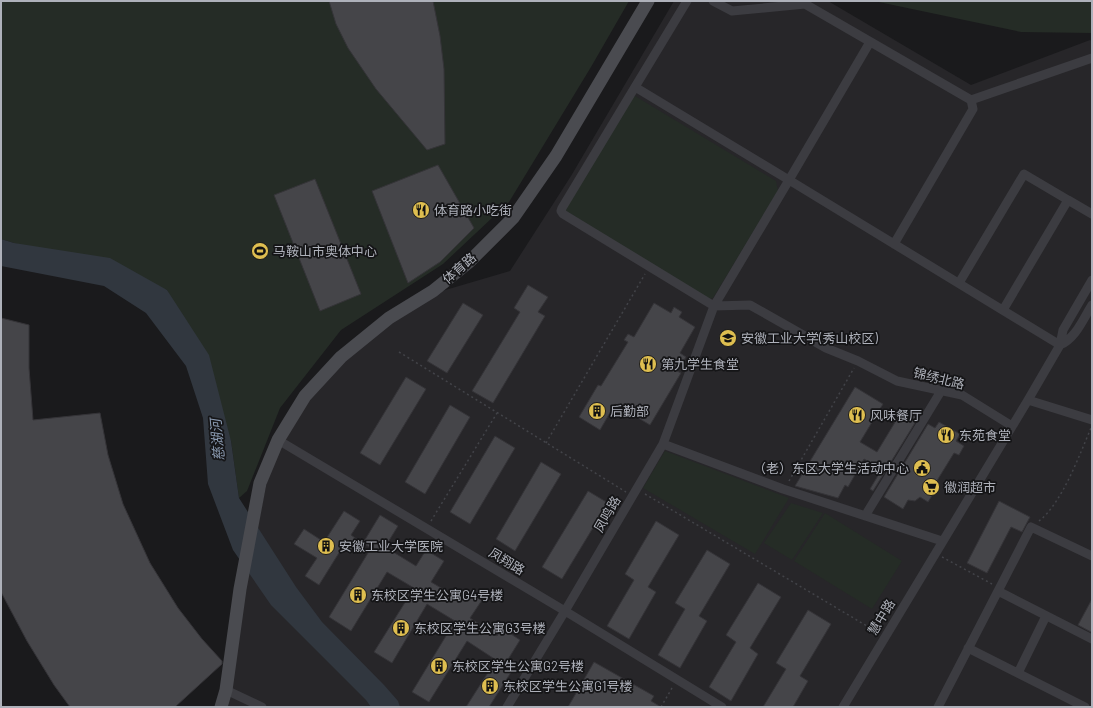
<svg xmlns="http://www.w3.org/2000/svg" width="1093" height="708" viewBox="0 0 1093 708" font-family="Barlow,'Noto Sans SC',sans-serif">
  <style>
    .built { fill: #272629 }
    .green { fill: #252c26 }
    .water { fill: #31373f }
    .building { fill: #454549; stroke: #353438 }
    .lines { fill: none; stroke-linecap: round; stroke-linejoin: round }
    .path { stroke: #424348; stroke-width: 1.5; stroke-dasharray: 2 3; stroke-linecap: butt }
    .street { stroke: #3c3c41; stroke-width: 9 }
    .secondary { stroke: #4a4b50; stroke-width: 13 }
    .labels { text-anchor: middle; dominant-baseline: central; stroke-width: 3.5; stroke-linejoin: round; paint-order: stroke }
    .poi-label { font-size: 13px; fill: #aeb1ba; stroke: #151517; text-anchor: start }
    .street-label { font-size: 13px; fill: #aeb1ba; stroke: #151517 }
    .water-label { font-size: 14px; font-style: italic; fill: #8a9ab0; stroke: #151517 }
  </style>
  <rect width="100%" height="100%" fill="#1a1a1c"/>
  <path class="built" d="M 674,1 L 828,1 L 971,85 L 1090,40 L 1092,41 L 1092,707 L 219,707 L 269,472 L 291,423 L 341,357 L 425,296 L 510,271 L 571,176 Z"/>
  <path class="green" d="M 1,1 L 629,1 L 591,67 L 509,202 L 443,264 L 341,330 L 280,408 L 247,491 L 239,498 L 231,441 L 167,290 L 1,239 Z
    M 874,1 L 1092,1 L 1092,33 L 1021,32 Z
    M 635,96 L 776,181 L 778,191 L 713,298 L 709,299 L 566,211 L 566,206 L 633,97 Z
    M 665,451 L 789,498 L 755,554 L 643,488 Z
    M 791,503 L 823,513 L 792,560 L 764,543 Z
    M 825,513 L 902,561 L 872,609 L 794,561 Z"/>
  <path class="water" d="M 1,239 L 14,243 L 110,258 L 167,290 L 209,355 L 231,441 L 239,498 L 296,587 L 322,622 L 384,685 L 398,701 L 400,707 L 371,707 L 366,700 L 271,605 L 233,550 L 208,484 L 203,418 L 186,366 L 146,313 L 104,286 L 1,266 Z"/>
  <path class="building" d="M 329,1 L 433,1 L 440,36 L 444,69 L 445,144 L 427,150 L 376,89 L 348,48 L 336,24 Z
    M 438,165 L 474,228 L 440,262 L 408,283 L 372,191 Z
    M 315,179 L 361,294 L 320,311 L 274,195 Z
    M 528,285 L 548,297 L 538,312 L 545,316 L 493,403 L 472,391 L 520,312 L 514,308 Z
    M 463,303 L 483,315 L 447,373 L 427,361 Z
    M 654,303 L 671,313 L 674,307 L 682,312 L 679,317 L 695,327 L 680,353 L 686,357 L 677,371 L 681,373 L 650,425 L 615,404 L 600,430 L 579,417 L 598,385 L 601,386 L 628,342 L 624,340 L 628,334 L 634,337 Z
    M 1,318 L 29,325 L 29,368 L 33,420 L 100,413 L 108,455 L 123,504 L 150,563 L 178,608 L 202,639 L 222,661 L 222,664 L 175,707 L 70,707 L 54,685 L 27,641 L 1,592 Z
    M 406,377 L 426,389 L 380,465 L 360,453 Z
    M 855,387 L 883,404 L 860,442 L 877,452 L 903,409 L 918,418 L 873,491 L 870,489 L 882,469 L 864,459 L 848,487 L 845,485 L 838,498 L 795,486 Z
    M 450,405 L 470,417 L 425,494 L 405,482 Z
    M 939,422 L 960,434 L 956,441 L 964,446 L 959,455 L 954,453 L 930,492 L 933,494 L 928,502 L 920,497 L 915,501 L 908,500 L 903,509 L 884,497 L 928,424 L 935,428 Z
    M 495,436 L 515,448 L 470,524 L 450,512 Z
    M 541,462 L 561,474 L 515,551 L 496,539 Z
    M 588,491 L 608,503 L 562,579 L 542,567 Z
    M 999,501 L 1030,517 L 1022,532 L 1011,527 L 987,573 L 967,563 Z
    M 344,511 L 360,521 L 351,535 L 358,540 L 349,553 L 342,548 L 319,585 L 305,576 L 317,558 L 294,544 L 304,529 L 324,542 Z
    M 380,515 L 398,526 L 385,547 L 416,566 L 426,550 L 444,561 L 431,582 L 458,598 L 463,589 L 482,600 L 470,618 L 497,636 L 502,628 L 520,640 L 507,661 L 515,666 L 489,707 L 466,707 L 496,660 L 467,641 L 429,702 L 412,692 L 455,621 L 427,604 L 392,663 L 374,652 L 414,588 L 387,572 L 351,631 L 329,617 L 371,548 L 363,543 Z
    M 656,521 L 679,535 L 648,587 L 656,592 L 629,639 L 607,626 L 634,580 L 625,574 Z
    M 707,550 L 730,564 L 699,616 L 707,621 L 680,668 L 658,655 L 685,609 L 675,603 Z
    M 758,583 L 781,597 L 750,648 L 758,654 L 731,701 L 709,687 L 736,642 L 726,635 Z
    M 1092,599 L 1092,631 L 1091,632 L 1078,625 Z
    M 808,610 L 831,624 L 800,676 L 808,681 L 793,707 L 763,707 L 786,669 L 776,663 Z
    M 594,662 L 654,696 L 651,701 L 661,707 L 568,707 Z"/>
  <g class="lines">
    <path class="path" d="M 399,352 L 626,492
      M 546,443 L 645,274
      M 789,481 L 854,368
      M 645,494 L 877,632
      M 431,521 L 497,413
      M 1039,521 C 1062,503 1079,456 1091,428
      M 942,557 L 992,584
      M 661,707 L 672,688"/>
    <path class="street" d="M 713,1 L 732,11 L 805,4 L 971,100 L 1092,58
      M 870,42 L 789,180 L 1060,345 C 1076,338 1083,319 1092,305
      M 635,87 L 687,1
      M 894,244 L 973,109 L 971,100
      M 959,283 L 1024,174 L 1068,200
      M 1003,310 L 1068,200 L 1092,214
      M 1028,400 L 1092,420
      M 278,440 L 565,611 L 722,707
      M 663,444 L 714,306 L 789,180 L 635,87 L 562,208 L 561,211 L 563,214 L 714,306 L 750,305 L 826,348 L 858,361 L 897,381 L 962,395 L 1012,426
      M 865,516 L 941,391
      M 998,591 L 1031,527 L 1092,556
      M 968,648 L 1085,707
      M 1018,673 L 1046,616
      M 226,690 L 262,707
      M 507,707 L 565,611 L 663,444 L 783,489 L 942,541
      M 843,707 L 1028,400 L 1060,345 L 1063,330 L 1092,280
      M 938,707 L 998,591 L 1092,639"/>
    <path class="secondary" d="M 221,707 L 226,690 L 240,589 L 260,483 L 278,440 L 305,396 L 341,357 L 389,318 L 433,291 L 469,262 L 513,218 L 556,156 L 648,1"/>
  </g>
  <defs>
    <g id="restaurant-disc" transform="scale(0.9)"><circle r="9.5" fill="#debe50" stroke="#151517"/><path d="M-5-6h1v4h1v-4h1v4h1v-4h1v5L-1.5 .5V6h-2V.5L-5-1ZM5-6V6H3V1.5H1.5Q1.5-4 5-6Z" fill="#111"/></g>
    <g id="stadium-disc" transform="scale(0.9)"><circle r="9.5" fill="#debe50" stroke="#151517"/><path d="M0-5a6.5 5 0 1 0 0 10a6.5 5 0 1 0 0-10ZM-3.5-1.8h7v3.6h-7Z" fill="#111"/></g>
    <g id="university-disc" transform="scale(0.9)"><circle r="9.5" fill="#debe50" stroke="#151517"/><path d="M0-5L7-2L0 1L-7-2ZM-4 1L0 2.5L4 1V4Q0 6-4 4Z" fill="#111"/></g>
    <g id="building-disc" transform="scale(0.9)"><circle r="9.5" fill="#debe50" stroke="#151517"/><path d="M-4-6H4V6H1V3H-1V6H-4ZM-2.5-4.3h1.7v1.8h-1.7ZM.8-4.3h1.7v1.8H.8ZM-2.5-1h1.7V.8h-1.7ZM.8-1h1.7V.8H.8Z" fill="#111"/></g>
    <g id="civic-disc" transform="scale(0.9)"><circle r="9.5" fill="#debe50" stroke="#151517"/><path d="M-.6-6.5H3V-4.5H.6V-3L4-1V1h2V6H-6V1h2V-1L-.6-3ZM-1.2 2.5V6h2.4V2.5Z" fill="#111"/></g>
    <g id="supermarket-disc" transform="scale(0.9)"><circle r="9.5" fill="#debe50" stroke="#151517"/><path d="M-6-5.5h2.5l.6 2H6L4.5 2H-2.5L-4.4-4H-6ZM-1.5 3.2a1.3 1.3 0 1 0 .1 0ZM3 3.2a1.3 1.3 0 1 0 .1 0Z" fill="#111"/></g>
  </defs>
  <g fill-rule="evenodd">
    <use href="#restaurant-disc" x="421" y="210"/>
    <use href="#stadium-disc" x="260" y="251"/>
    <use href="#university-disc" x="728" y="338"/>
    <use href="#restaurant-disc" x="648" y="364"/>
    <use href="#building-disc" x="597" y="411"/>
    <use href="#restaurant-disc" x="857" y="415"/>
    <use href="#restaurant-disc" x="946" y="435"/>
    <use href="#civic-disc" x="922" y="468"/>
    <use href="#supermarket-disc" x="931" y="487"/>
    <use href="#building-disc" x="326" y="546"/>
    <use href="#building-disc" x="358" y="595"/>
    <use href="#building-disc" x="401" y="628"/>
    <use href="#building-disc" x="439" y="666"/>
    <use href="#building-disc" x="490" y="686"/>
  </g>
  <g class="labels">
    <g class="poi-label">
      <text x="434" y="210">体育路小吃街</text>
      <text x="273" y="251">马鞍山市奥体中心</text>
      <text x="741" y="338">安徽工业大学(秀山校区)</text>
      <text x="661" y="364">第九学生食堂</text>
      <text x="610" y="411">后勤部</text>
      <text x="870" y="415">风味餐厅</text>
      <text x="959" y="435">东苑食堂</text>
      <text x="909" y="468" text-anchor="end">（老）东区大学生活动中心</text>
      <text x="944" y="487">徽润超市</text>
      <text x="339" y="546">安徽工业大学医院</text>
      <text x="371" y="595">东校区学生公寓G4号楼</text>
      <text x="414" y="628">东校区学生公寓G3号楼</text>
      <text x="452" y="666">东校区学生公寓G2号楼</text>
      <text x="503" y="686">东校区学生公寓G1号楼</text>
    </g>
    <g class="street-label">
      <text transform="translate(459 268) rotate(-41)">体育路</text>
      <text transform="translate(939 378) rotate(14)">锦绣北路</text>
      <text transform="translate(607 514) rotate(-60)">凤鸣路</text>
      <text transform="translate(507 561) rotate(31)">凤翔路</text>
      <text transform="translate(881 617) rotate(-59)">慧中路</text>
    </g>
    <g class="water-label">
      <text transform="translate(217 440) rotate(-95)">慈湖河</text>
    </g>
  </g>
  <rect width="1093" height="708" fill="none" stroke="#aeb1ba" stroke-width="4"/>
</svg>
